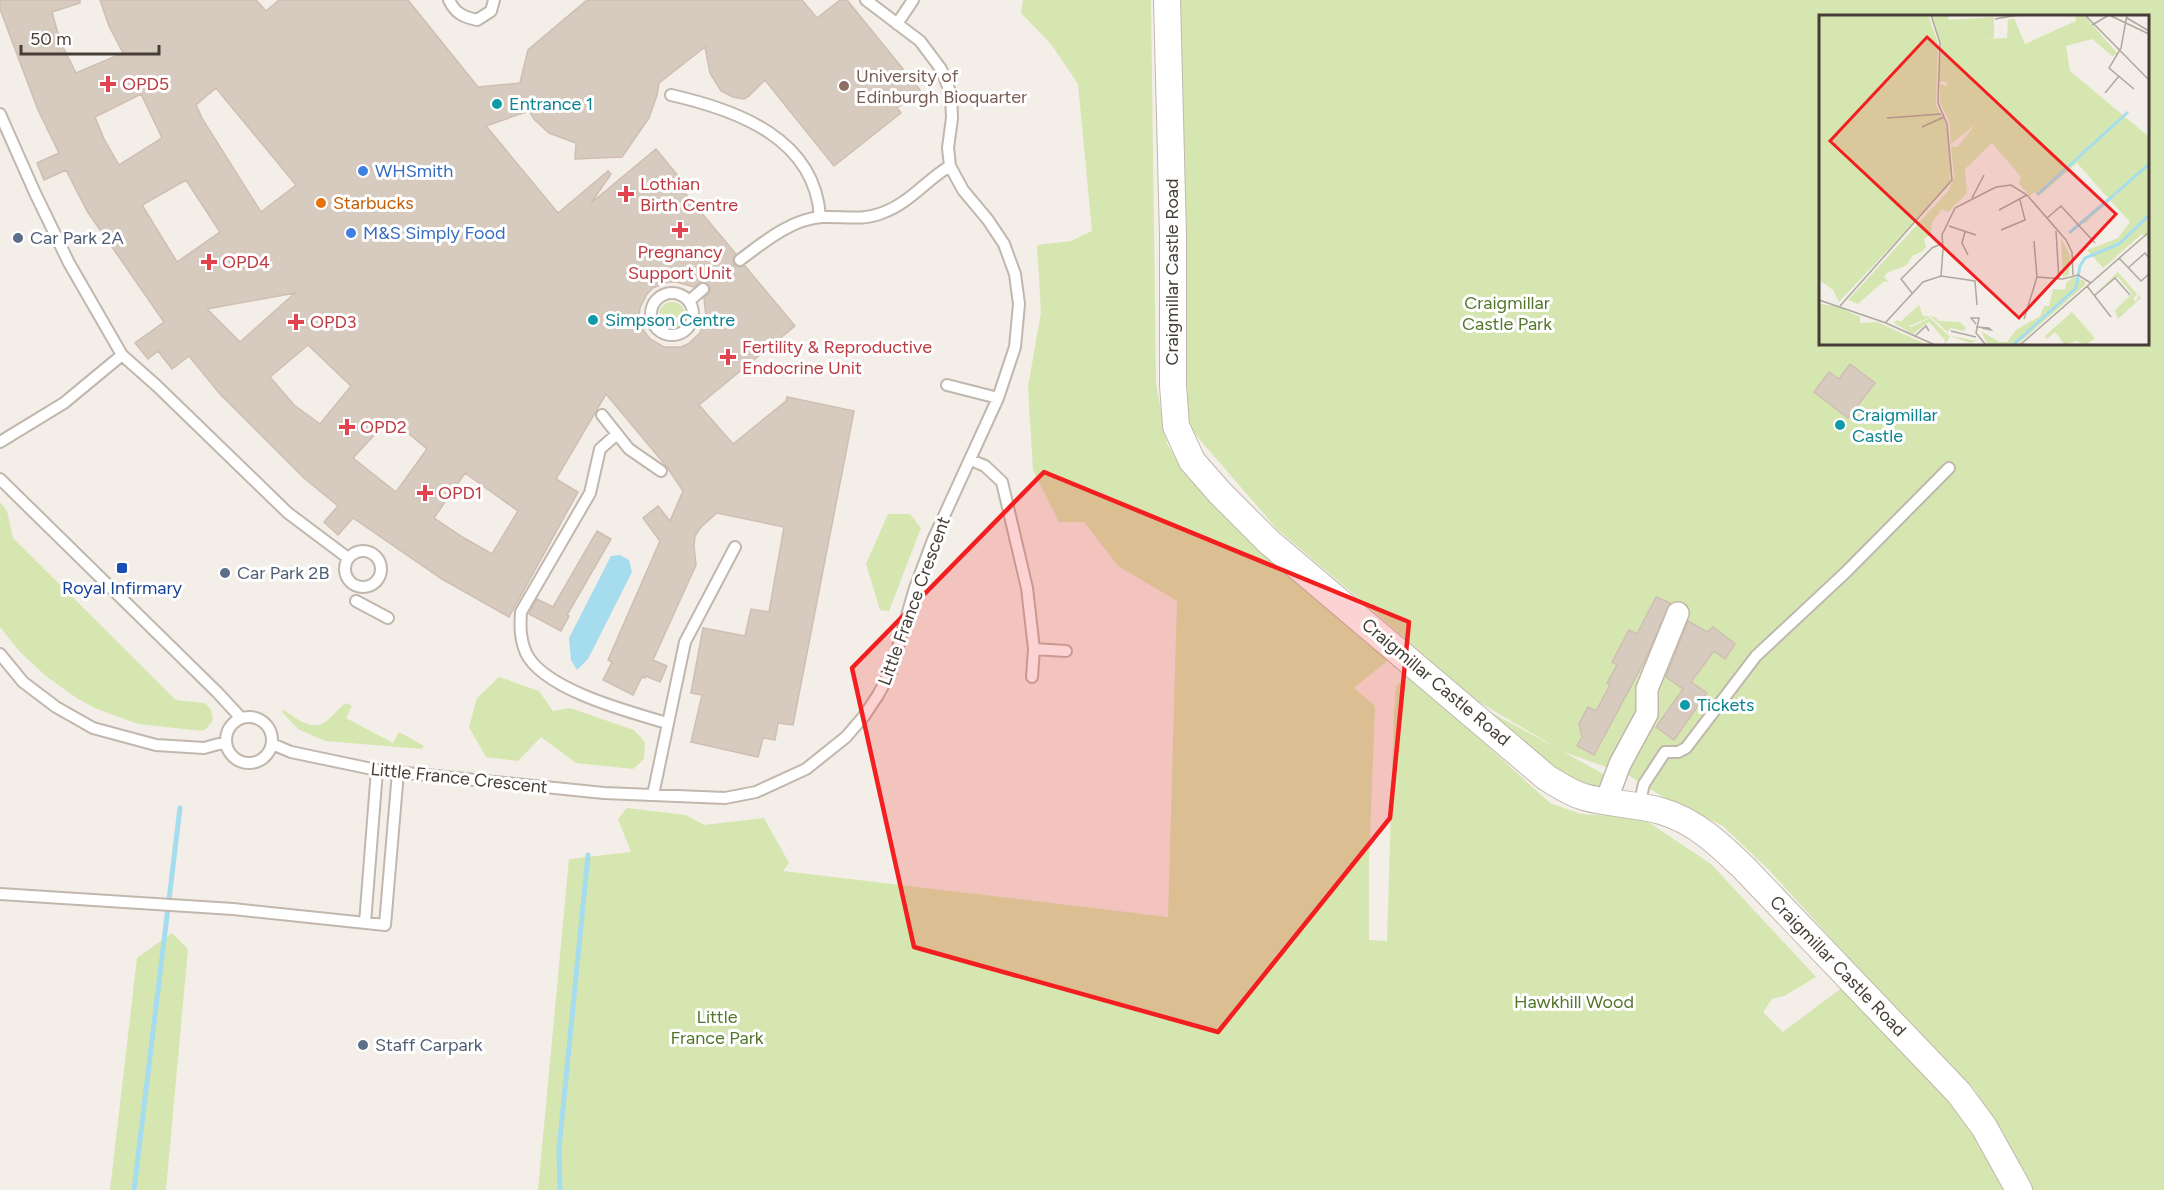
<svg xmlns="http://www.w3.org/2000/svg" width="2164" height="1190" viewBox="0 0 2164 1190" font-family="Figtree,sans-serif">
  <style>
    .green { fill: #d6e6b1; fill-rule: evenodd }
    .water { fill: #a5dcee }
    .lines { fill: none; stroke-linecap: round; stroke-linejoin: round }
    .stream { stroke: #a5dcee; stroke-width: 5 }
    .building { fill: #d7cbc0; stroke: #cfbeb1; stroke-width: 1.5; fill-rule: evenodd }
    .service-casing { stroke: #c1b7ad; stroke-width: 14 }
    .minor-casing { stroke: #c1b7ad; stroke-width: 24 }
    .tertiary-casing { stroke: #c1b7ad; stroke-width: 28 }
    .service { stroke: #fff; stroke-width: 10 }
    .minor { stroke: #fff; stroke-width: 21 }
    .tertiary { stroke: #fff; stroke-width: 26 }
    .marked { fill: #f31e1f; fill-opacity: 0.2; stroke: #f31e1f; stroke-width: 4.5; stroke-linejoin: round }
    .health-dot { fill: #e0444e; stroke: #fff; stroke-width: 2 }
    .education-dot { fill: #8d6e63; stroke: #fff; stroke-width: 2 }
    .culture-dot { fill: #0f9aa8; stroke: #fff; stroke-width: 2 }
    .shop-dot { fill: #3f7fe0; stroke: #fff; stroke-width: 2 }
    .food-dot { fill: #e8710a; stroke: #fff; stroke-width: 2 }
    .service-dot { fill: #5c6f8a; stroke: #fff; stroke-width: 2 }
    .transit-dot { fill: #1a4fb4; stroke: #fff; stroke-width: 2 }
    .labels { text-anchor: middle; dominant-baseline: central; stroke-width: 6; stroke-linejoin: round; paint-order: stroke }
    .education-label { font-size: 18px; fill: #785e54; stroke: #fff; text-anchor: start }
    .health-label { font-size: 18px; fill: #be3a42; stroke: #fff; text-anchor: start }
    .culture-label { font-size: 18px; fill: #0d838f; stroke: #fff; text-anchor: start }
    .shop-label { font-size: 18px; fill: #366cbe; stroke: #fff; text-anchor: start }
    .food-label { font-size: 18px; fill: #c56008; stroke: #fff; text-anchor: start }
    .service-label { font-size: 18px; fill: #4e5e75; stroke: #fff; text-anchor: start }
    .street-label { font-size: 18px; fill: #463e36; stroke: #fff }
    .park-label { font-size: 18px; fill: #53762b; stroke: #fff }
    .transit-label { font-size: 18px; fill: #164399; stroke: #fff }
    .inset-river { fill: none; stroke: #a5dcee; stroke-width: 3 }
    .inset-road { fill: none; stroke: #aea8a0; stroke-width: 1.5 }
    .view { fill: #f31e1f; fill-opacity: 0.15; stroke: #f31e1f; stroke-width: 3 }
    .inset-edge { fill: none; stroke: #463e36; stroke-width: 3 }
  </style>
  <rect width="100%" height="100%" fill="#f3eee7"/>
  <path class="green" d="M 1023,0 L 1151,0 L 1156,383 L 1167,444 L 1198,489 L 1392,657 L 1354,688 L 1375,706 L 1369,863 L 1369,940 L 1387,941 L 1394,711 L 1396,686 L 1409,675 L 1550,803 L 1581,814 L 1642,818 L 1711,864 L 1816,977 L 1784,996 L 1772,999 L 1763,1012 L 1783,1032 L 1843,987 L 1980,1131 L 2003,1190 L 538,1190 L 569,859 L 631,852 L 618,819 L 627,808 L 686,815 L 704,825 L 764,818 L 789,863 L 783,871 L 1168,917 L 1177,601 L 1118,566 L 1084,522 L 1059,522 L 1033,470 L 1028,387 L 1041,312 L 1037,245 L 1071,241 L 1092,231 L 1078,84 L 1051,44 L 1021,13 Z
    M 1180,0 L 2164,0 L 2164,1190 L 2027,1190 L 1975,1090 L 1848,957 L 1770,871 L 1723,826 L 1660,795 L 1628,775 L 1564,752 L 1605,775 L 1596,790 L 1578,787 L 1472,702 L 1562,751 L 1472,698 L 1377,614 L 1277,529 L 1188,426 ZM 1820,16 L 2148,16 L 2148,344 L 1820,344 Z
    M659 315a13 13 0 1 1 26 0a13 13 0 1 1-26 0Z
    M 0,502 L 7,511 L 13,538 L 176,700 L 205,703 L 211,709 L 213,720 L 206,729 L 202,731 L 138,724 L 97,709 L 78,699 L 47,677 L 20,652 L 0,627 Z
    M 888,514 L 910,514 L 921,528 L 889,611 L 880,610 L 866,564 Z
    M 499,677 L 539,691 L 553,711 L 570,708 L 634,730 L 645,742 L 644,759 L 633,769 L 576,763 L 541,737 L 518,761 L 486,757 L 469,727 L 477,698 Z
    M 346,703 L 352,706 L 346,718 L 393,743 L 399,732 L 424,746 L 422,749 L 325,741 L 298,729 L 282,712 L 284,710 C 297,719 313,733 328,720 C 334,714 339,708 346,703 Z
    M 172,933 L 188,949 L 166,1190 L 110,1190 L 137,958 Z"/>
  <path class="water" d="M 620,555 L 629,560 L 632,572 L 588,659 L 577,670 L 571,660 L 569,638 L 611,556 Z"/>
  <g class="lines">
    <path class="stream" d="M 134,1190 L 180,808
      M 560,1190 L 559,1149 L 588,855"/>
  </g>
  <path class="building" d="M 0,0 L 80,0 L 80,3 L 52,12 L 60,41 L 76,73 L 123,53 L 109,26 L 100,0 L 256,0 L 266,11 L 279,0 L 408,0 L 478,87 L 520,83 L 528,50 L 587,0 L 802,0 L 817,18 L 840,0 L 847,0 L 920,90 L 897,108 L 901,113 L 834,166 L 765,80 L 749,96 L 744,99 L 733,97 L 721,91 L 710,73 L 705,47 L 659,83 L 657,95 L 649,118 L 622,157 L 575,159 L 576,143 L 549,133 L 534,119 L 529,111 L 486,126 L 558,213 L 608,171 L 611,174 L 591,203 L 656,149 L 684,183 L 680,187 L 736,254 L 733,260 L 734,265 L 740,267 L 745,266 L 795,326 L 699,405 L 733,444 L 786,401 L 787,397 L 854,411 L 793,725 L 778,723 L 775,740 L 763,738 L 758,757 L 691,742 L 702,695 L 691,693 L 703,628 L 745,636 L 751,609 L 769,612 L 784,527 L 717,513 L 701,527 L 695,536 L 694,546 L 696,565 L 653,660 L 667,666 L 660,682 L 646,676 L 645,678 L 642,677 L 633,695 L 603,680 L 612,662 L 608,660 L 660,541 L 643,518 L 658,506 L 670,521 L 683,491 L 667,467 L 606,394 L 556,479 L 578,492 L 509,617 L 442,579 L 353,518 L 338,535 L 324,522 L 338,506 L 304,478 L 220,394 L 189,356 L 172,369 L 158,351 L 148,359 L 135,343 L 164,322 L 87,211 L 66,170 L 44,180 L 37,163 L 59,153 L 38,110 L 0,9 ZM 216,88 L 296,185 L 261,212 L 203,120 L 196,105 ZM 141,94 L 162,138 L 119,165 L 104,139 L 95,117 ZM 186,180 L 220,232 L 177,262 L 142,205 ZM 668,282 L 676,282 L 694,287 L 701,282 L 705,282 L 710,287 L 710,292 L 704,298 L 706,317 L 700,333 L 688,344 L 681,347 L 664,347 L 650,339 L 644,331 L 639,317 L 640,308 L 647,294 L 653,288 ZM 295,293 L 240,342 L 207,309 ZM 308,345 L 351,386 L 320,424 L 294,405 L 270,377 ZM 390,418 L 427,449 L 396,492 L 353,458 ZM 465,473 L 518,511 L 492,554 L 464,538 L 434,518 Z
    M 1850,364 L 1875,383 L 1848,418 L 1814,392 L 1829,372 L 1839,379 Z
    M 597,531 L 611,539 L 567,615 L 569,616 L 561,631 L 529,614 L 537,599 L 553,607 Z
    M 1656,597 L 1670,603 L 1644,662 L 1594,755 L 1577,746 L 1582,737 L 1579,724 L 1588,707 L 1596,711 L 1610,685 L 1607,683 L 1617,665 L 1612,662 L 1629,630 L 1637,634 Z
    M 1688,621 L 1707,632 L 1713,627 L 1735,644 L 1725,659 L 1714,651 L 1691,682 L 1707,693 L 1674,740 L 1656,727 L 1683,689 L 1666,677 Z"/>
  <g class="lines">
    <g class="service-casing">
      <path id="service" d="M 449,0 C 455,13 463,17 477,20 L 491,11 L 494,0
        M 897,24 L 913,0
        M 671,95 C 737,110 815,138 820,217
        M 0,114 L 35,193 L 69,263 L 122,355 L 157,386 L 288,513 L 348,558
        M 740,260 C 764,242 791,219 822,217 C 843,216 862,221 882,213 C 910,203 926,180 950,166
        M651 314a21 21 0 1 1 42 0a21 21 0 1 1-42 0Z
        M 689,301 L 703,289
        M 947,385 L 998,398
        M 602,415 L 629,449 L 661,471
        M 617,434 L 600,449 L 590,493 L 521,612 C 520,627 520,639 526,653 C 544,690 630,712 667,723
        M 0,442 L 64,403 L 122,355
        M 971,460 L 985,466 L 1002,482 L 1027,588 L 1034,649 L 1032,677
        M 0,479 L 217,692 L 241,718
        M345 569a18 18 0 1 1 36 0a18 18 0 1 1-36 0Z
        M 356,601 L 388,618
        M 1034,649 L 1066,651
        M 0,654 L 23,682 L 56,707 L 93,728 L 156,745 L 204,748 L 226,742
        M226 740a23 23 0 1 1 46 0a23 23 0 1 1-46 0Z
        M 272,744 L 291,752 L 377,770 L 604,793 L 725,798 L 756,792 L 806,769 L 846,737 L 864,716 L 878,695 L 891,671 L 915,588 L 933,540 L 998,398 L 1015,347 L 1019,304 L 1015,274 L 1004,244 L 988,220 L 963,190 L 950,166 L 948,148 L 952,118 L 951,94 L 941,69 L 920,41 L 866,0
        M 653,795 L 685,642 L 735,547
        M 1639,805 L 1644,784 L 1665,752 L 1678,752 L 1686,748 L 1756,656 L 1846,572 L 1949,468
        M 0,894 L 233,909 L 385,925 L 398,772
        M 365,923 L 377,770"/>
    </g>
    <g class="minor-casing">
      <path id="minor" d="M 1606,801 L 1620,764 L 1647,714 L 1647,689 L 1678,613"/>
    </g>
    <g class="tertiary-casing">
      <path id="tertiary" d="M 1167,0 L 1173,235 L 1173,385 L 1176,426 L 1192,461 L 1220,493 L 1269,542 L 1547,778 C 1559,785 1570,793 1584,797 C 1609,804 1636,804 1661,811 C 1695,821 1719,844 1744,868 L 1959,1093 L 1984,1127 L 2019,1190"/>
    </g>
    <use href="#service" class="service"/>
    <use href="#minor" class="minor"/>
    <use href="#tertiary" class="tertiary"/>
  </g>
  <path class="marked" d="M 1044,472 L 1409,622 L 1390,818 L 1218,1032 L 914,947 L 852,668 Z"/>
  <g class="health-dot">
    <path d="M105 75h6v6h6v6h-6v6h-6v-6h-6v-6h6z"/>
    <path d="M623 185h6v6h6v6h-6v6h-6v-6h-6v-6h6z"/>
    <path d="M677 221h6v6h6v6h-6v6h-6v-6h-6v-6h6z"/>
    <path d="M206 253h6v6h6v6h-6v6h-6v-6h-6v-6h6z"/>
    <path d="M293 313h6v6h6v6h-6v6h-6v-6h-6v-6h6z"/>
    <path d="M725 348h6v6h6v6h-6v6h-6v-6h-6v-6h6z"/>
    <path d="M344 418h6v6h6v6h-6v6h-6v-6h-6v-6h6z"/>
    <path d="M422 484h6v6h6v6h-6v6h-6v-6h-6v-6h6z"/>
  </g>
  <circle class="education-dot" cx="844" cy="86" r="6"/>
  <g class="culture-dot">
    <circle cx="497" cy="104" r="6"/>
    <circle cx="593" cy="320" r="6"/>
    <circle cx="1840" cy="425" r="6"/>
    <circle cx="1685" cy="705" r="6"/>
  </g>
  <g class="shop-dot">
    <circle cx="363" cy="171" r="6"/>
    <circle cx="351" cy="233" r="6"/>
  </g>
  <circle class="food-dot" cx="321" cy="203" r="6"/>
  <g class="service-dot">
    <circle cx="18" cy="238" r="6"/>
    <circle cx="225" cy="573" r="6"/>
    <circle cx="363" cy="1045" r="6"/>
  </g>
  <rect class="transit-dot" x="116" y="562" width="12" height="12" rx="3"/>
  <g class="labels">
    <g class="education-label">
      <text x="856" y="76">University of<tspan x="856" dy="21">Edinburgh Bioquarter</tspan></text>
    </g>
    <g class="health-label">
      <text x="122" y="84">OPD5</text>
      <text x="640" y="184">Lothian<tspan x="640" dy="21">Birth Centre</tspan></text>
      <text x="680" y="252" text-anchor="middle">Pregnancy<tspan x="680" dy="21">Support Unit</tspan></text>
      <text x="222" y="262">OPD4</text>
      <text x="310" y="322">OPD3</text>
      <text x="742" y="347">Fertility &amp; Reproductive<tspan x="742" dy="21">Endocrine Unit</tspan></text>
      <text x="360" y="427">OPD2</text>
      <text x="438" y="493">OPD1</text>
    </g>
    <g class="culture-label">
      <text x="509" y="104">Entrance 1</text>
      <text x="605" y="320">Simpson Centre</text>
      <text x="1852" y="415">Craigmillar<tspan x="1852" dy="21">Castle</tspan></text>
      <text x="1697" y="705">Tickets</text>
    </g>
    <g class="shop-label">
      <text x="375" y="171">WHSmith</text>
      <text x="363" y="233">M&amp;S Simply Food</text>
    </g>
    <g class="food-label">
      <text x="333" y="203">Starbucks</text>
    </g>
    <g class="service-label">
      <text x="30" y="238">Car Park 2A</text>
      <text x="237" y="573">Car Park 2B</text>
      <text x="375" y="1045">Staff Carpark</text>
    </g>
    <g class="street-label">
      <text transform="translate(1172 272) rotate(-90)">Craigmillar Castle Road</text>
      <text transform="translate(914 601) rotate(-70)">Little France Crescent</text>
      <text transform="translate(1436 682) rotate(40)">Craigmillar Castle Road</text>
      <text transform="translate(459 778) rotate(6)">Little France Crescent</text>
      <text transform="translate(1838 966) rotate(46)">Craigmillar Castle Road</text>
    </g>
    <g class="park-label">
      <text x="1507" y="303">Craigmillar<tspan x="1507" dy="21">Castle Park</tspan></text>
      <text x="1574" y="1002">Hawkhill Wood</text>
      <text x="717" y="1017">Little<tspan x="717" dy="21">France Park</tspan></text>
    </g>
    <g class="transit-label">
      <text x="122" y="588">Royal Infirmary</text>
    </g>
  </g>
  <g transform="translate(1819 15)">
    <rect width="330" height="330" fill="#f3eee7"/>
    <path d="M 0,0 L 109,0 L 119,28 L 117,90 L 127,108 L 132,153 L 131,169 L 20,287 L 14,275 L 0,265 ZM 113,0 L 129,0 L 130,5 L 175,2 L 175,23 L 162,24 L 188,23 L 189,5 L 195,3 L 206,29 L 257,6 L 256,0 L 265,0 L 299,39 L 293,41 L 273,24 L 247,31 L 251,56 L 330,122 L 330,224 L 323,219 L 284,253 L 268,235 L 299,223 L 311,207 L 291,185 L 266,208 L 261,207 L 289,183 L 258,148 L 220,181 L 215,177 L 211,181 L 200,169 L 202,162 L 173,128 L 146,154 L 148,178 L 129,197 L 123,194 L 113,208 L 112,219 L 105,224 L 107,232 L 102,237 L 93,241 L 88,250 L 68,258 L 65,262 L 70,267 L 64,267 L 39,289 L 29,285 L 130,175 L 135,162 L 132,132 L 138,132 L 157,109 L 132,129 L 130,106 L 121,88 L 121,69 L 128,71 L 128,67 L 119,66 L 122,34 ZM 242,223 L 251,240 L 250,260 L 244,262 ZM 299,257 L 318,279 L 314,284 L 317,287 L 319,280 L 322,283 L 299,304 L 296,295 L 313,279 L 299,262 L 280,275 ZM 254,262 L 266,266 L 266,270 L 198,330 L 168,329 L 162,316 L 180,327 L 188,327 L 197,315 L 221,301 L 225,291 L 230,291 L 234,274 L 246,275 L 247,268 ZM 0,289 L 17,291 L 41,302 L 41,308 L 58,307 L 109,330 L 0,330 ZM 100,290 L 104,301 L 116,302 L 120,306 L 141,307 L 147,313 L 144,316 L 132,313 L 128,317 L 133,321 L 158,326 L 151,328 L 134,322 L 112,302 L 90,311 L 81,307 ZM 253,297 L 276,323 L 267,330 L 257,326 L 246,330 L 236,317 L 228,324 L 226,321 ZM 111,303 L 131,322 L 125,330 L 126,325 L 110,307 L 94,319 L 75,308 L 78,305 L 92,312 Z" fill="#d6e6b1"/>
    <path class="inset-river" d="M 296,179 L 330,149M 218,180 L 309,97M 250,218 L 295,180M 194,330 L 257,273 L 261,251 L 266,243 L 300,229 L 330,200"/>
    <path class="inset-road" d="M 266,0 L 330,65M 290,0 L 330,19M 308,0 L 302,33 L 290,53 L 315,74M 308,3 L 330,16M 176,4 L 199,0M 273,10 L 290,0M 286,78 L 300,61M 68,103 L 122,99M 103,112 L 125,102M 153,183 L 165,160M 180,195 L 208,180M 228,203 L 242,191 L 276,228M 130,211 L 157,220M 182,215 L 206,205 L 201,185M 237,216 L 240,265M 146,217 L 143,228 L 149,240M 124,233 L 123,220 L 136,193 L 177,172 L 192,170 L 208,180 L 247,225 L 253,237 L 254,260M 300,243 L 322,266 L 330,259M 309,253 L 326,238 L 330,243M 122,261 L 124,234M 218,262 L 244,264 L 259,260 L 272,268M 268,271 L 292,302M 93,278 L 82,264 L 113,233 L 124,228M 276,280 L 296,263 L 311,280M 0,285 L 67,308 L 116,330M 21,291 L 133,165 L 128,109 L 119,88 L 121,28 L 112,0M 205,304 L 218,262 L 215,226M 67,307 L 104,267 L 122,261 L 156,266 L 158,290M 157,309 L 152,303 L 160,303 L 157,318 L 167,330M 157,312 L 170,313 L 172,315 L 163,313M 132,316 L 157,322M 96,321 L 107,311 L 110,316M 201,330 L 330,217"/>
    <path class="view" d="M 108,22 L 297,199 L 200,303 L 11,126 Z"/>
    <rect width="330" height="330" class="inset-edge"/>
  </g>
  <path d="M21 45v9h138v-9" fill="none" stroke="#463e36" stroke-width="3"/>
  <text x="30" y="45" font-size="18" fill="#463e36" stroke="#ffffff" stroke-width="4.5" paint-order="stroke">50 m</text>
</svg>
